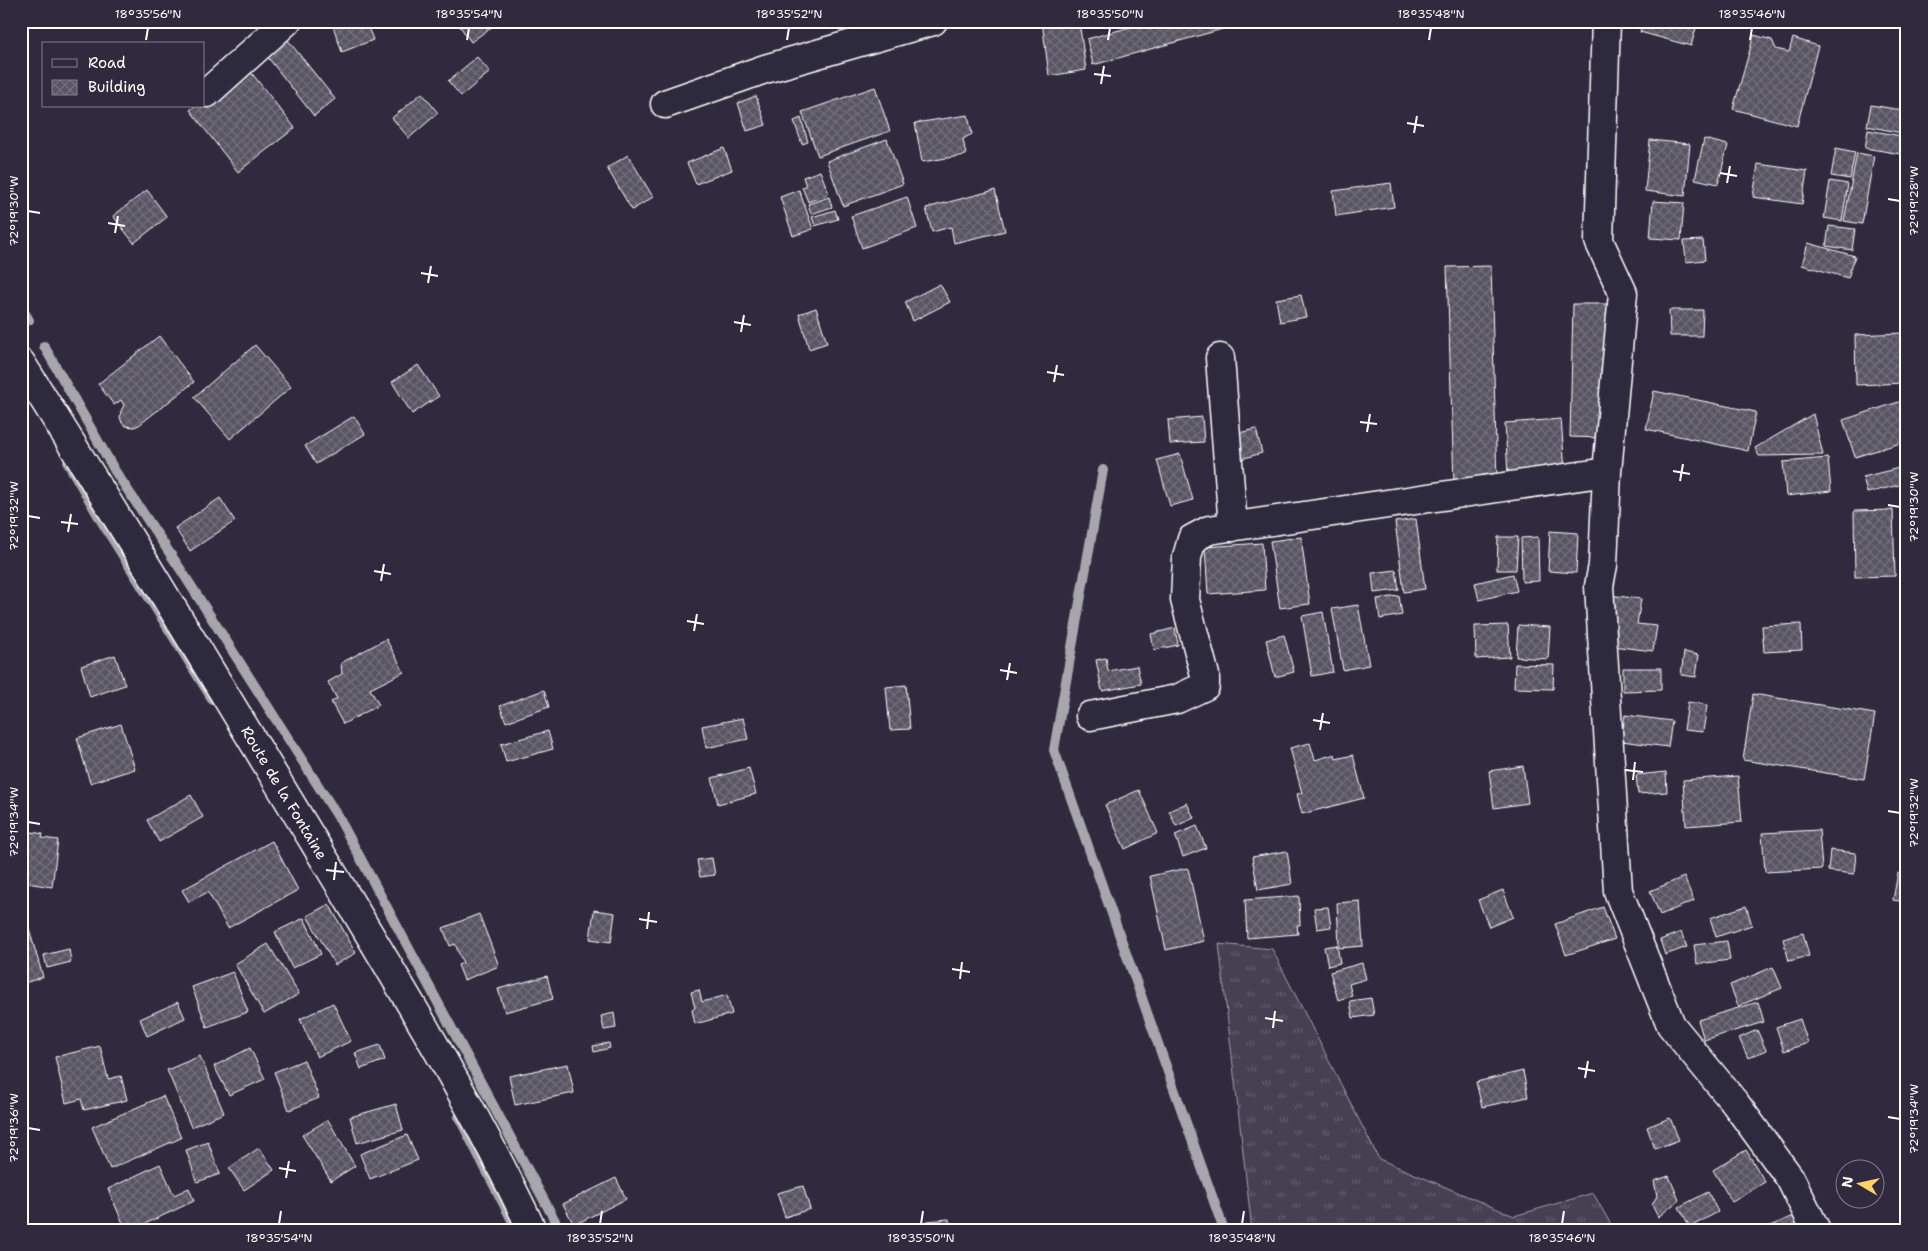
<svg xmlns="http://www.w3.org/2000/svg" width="1928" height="1251" viewBox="0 0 1928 1251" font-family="'Shantell Sans',sans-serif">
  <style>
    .grass { fill: url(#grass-tufts); stroke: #a2a0a8 }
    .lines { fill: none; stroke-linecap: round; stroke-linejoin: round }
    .stream { stroke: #a7a6ad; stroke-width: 10 }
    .building { fill: url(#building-cross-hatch); stroke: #fff }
    .minor-casing { stroke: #fff; stroke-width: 31 }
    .minor { stroke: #2f2a3d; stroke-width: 28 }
    .ticks { fill: none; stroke: #fff; stroke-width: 2 }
    .labels { text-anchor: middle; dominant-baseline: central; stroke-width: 4; stroke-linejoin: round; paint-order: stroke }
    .street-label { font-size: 15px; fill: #fff; stroke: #2f2a3d }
    .neatline { fill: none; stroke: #fff; stroke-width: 2 }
    .ticks-label { font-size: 12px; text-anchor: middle; fill: #fff }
  </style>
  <defs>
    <pattern id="grass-tufts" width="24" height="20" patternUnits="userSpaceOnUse" patternTransform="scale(1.25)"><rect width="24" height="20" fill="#464152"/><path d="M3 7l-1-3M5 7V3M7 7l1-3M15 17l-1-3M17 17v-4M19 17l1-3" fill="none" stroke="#625e6c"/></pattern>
    <pattern id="building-cross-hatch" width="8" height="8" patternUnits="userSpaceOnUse" patternTransform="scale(1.25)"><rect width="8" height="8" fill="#595564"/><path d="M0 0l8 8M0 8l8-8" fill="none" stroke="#726e7b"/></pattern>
  </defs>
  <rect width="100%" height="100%" fill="#2f2a3d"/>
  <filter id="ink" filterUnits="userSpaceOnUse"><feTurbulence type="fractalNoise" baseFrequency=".02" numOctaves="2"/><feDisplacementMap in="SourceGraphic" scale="10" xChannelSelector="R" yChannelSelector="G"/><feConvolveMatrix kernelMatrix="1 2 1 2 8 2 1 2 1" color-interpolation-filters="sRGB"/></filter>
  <g filter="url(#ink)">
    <path class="grass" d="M 1219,944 L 1272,949 L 1379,1159 L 1514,1216 L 1593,1193 L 1614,1230 L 1252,1230 Z"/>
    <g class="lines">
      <path class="stream" d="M 21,307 L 29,320
        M 44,346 L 115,471 L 181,570 L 340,820 L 560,1230
        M 68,463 L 102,522 L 213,700
        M 1103,470 L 1054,750 L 1224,1230
        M 459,1117 L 517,1230"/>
    </g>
    <path class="building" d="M 336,21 L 366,21 L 373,40 L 342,52 L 332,23 Z
      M 464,21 L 500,21 L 471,42 L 459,25 Z
      M 1042,21 L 1079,21 L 1086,70 L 1049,76 Z
      M 1152,21 L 1228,21 L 1230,27 L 1093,65 L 1087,39 Z
      M 1643,21 L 1698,21 L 1691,46 L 1640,32 Z
      M 1754,35 L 1772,40 L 1776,49 L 1789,52 L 1793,38 L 1818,46 L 1797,126 L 1733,109 Z
      M 287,39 L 335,99 L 314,116 L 266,55 Z
      M 477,57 L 490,72 L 461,96 L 448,81 Z
      M 246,66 L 295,128 L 238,172 L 190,110 L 195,106 L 204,106 L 204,99 Z
      M 875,87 L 890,131 L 818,156 L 802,112 Z
      M 422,93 L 438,113 L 409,138 L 392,118 Z
      M 756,96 L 766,125 L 747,131 L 738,103 Z
      M 1871,105 L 1907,111 L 1907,134 L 1867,126 Z
      M 968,115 L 972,134 L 963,139 L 966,155 L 922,162 L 915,123 Z
      M 801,118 L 808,142 L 802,144 L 794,121 Z
      M 1868,130 L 1907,137 L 1907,155 L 1865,148 Z
      M 887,139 L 903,184 L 843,206 L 827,161 Z
      M 1704,139 L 1728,145 L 1718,184 L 1695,179 Z
      M 1650,140 L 1690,144 L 1685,196 L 1645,191 Z
      M 724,148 L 732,170 L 696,184 L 687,163 Z
      M 1836,148 L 1855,152 L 1850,179 L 1831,176 Z
      M 1857,153 L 1874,156 L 1862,224 L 1844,221 Z
      M 628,155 L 653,197 L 632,210 L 607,168 Z
      M 1758,164 L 1807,171 L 1802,204 L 1753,197 Z
      M 820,171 L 829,194 L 808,202 L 802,187 L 806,186 L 803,177 Z
      M 1830,181 L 1848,184 L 1842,221 L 1824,218 Z
      M 1391,183 L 1394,207 L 1336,216 L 1333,191 Z
      M 147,190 L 167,217 L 134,243 L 113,216 Z
      M 799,190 L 813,229 L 793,236 L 780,197 Z
      M 995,190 L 1005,231 L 954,243 L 951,227 L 932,232 L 926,208 Z
      M 829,197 L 832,207 L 811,214 L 808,204 Z
      M 907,197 L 917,228 L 862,248 L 851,216 Z
      M 1653,201 L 1684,203 L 1681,240 L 1650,238 Z
      M 835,210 L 838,219 L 815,226 L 812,217 Z
      M 1829,226 L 1855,229 L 1852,250 L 1826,246 Z
      M 1703,240 L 1705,260 L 1686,262 L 1684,241 Z
      M 1808,243 L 1855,256 L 1848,278 L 1802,265 Z
      M 1491,266 L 1497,483 L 1454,484 L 1447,267 Z
      M 940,284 L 950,302 L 913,321 L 905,302 Z
      M 1301,295 L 1306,317 L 1280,322 L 1276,299 Z
      M 1573,304 L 1608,304 L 1604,438 L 1570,437 Z
      M 816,308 L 827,343 L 809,349 L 799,314 Z
      M 1669,310 L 1703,310 L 1702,336 L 1670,336 Z
      M 1903,333 L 1905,383 L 1856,385 L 1855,335 Z
      M 159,336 L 194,382 L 139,425 L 134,427 L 126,426 L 122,423 L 120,417 L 121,411 L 124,405 L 121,400 L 114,405 L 98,384 Z
      M 255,345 L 291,387 L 230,439 L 194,397 Z
      M 418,365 L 439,396 L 412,414 L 392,382 Z
      M 1654,391 L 1756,412 L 1748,451 L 1646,429 Z
      M 1905,400 L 1907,441 L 1855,457 L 1843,420 Z
      M 1813,414 L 1823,455 L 1759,456 L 1755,448 Z
      M 354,416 L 365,434 L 316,464 L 305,446 Z
      M 1202,417 L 1204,442 L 1170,444 L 1168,420 Z
      M 1561,419 L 1565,471 L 1508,475 L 1505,423 Z
      M 1256,429 L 1262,453 L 1241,459 L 1235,434 Z
      M 1180,454 L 1193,500 L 1170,506 L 1157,460 Z
      M 1828,458 L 1831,491 L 1786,496 L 1783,462 Z
      M 1907,466 L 1907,483 L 1867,493 L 1863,477 Z
      M 220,498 L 235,521 L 190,551 L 175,528 Z
      M 1893,510 L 1895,576 L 1855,577 L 1854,511 Z
      M 1416,519 L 1425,589 L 1404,592 L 1395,522 Z
      M 1550,531 L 1578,533 L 1576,573 L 1548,571 Z
      M 1301,537 L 1310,604 L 1280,608 L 1270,541 Z
      M 1498,537 L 1518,537 L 1516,570 L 1497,570 Z
      M 1538,537 L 1539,581 L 1522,582 L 1521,538 Z
      M 1262,543 L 1265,590 L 1208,594 L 1205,547 Z
      M 1396,570 L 1399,590 L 1374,593 L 1372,573 Z
      M 1513,574 L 1517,591 L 1479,600 L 1475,583 Z
      M 1609,595 L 1641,599 L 1637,624 L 1657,626 L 1653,651 L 1612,646 L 1615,623 L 1606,617 Z
      M 1399,596 L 1402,615 L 1380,619 L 1377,599 Z
      M 1358,605 L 1369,665 L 1343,670 L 1332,609 Z
      M 1323,612 L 1333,672 L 1312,676 L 1302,616 Z
      M 1801,624 L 1802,650 L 1764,652 L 1762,626 Z
      M 1508,625 L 1510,657 L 1476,659 L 1475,626 Z
      M 1518,625 L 1550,627 L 1548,659 L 1516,657 Z
      M 1175,628 L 1178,645 L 1154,650 L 1151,634 Z
      M 1284,635 L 1294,672 L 1275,677 L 1266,640 Z
      M 386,639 L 404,672 L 370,689 L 379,705 L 343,724 L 331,702 L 337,699 L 328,682 L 342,674 L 341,663 Z
      M 1684,652 L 1699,655 L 1696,677 L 1681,675 Z
      M 115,655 L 125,685 L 90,697 L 81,666 Z
      M 1106,658 L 1108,671 L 1137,666 L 1141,684 L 1102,691 L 1096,660 Z
      M 1515,664 L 1554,665 L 1553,689 L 1514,688 Z
      M 1623,668 L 1661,668 L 1661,690 L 1623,691 Z
      M 906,685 L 910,729 L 890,730 L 886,687 Z
      M 544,690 L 549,707 L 506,722 L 500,706 Z
      M 1753,694 L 1875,714 L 1864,779 L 1743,760 Z
      M 1688,702 L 1707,705 L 1703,732 L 1684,730 Z
      M 1625,715 L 1672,721 L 1668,747 L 1621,741 Z
      M 743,718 L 748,739 L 706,748 L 702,726 Z
      M 121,724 L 135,769 L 90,783 L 77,738 Z
      M 548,731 L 553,749 L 506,762 L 501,744 Z
      M 1310,743 L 1315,760 L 1335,754 L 1336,759 L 1353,755 L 1364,798 L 1302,814 L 1297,794 L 1302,793 L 1290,748 Z
      M 1523,766 L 1528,803 L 1494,808 L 1489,771 Z
      M 749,768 L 756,794 L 718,804 L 712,778 Z
      M 1666,772 L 1667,792 L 1638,794 L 1636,775 Z
      M 1738,776 L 1742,822 L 1686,826 L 1683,780 Z
      M 1139,790 L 1158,833 L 1125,849 L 1105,805 Z
      M 191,795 L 203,817 L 159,842 L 147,820 Z
      M 1187,803 L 1194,818 L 1176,826 L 1169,811 Z
      M 1197,826 L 1206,848 L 1183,857 L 1175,835 Z
      M 21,830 L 43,834 L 42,838 L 58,840 L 52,887 L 21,882 Z
      M 1819,830 L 1822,869 L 1765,872 L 1762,833 Z
      M 272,841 L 298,890 L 228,928 L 208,892 L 189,902 L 182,890 Z
      M 1830,850 L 1856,853 L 1854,874 L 1828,871 Z
      M 1287,851 L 1292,884 L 1258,890 L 1252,857 Z
      M 712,858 L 715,875 L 700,877 L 697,860 Z
      M 1188,868 L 1204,941 L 1166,950 L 1150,876 Z
      M 1898,873 L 1907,875 L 1906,902 L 1893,900 Z
      M 1684,877 L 1694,901 L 1660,915 L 1650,891 Z
      M 1503,890 L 1513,917 L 1489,927 L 1478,900 Z
      M 1299,896 L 1300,925 L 1297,925 L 1298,934 L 1247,938 L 1245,900 Z
      M 1360,901 L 1363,946 L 1339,948 L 1337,903 Z
      M 329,904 L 356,953 L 335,965 L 307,916 Z
      M 1746,906 L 1752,925 L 1716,937 L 1710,918 Z
      M 1328,907 L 1331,927 L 1317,929 L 1314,908 Z
      M 1603,907 L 1615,939 L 1566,955 L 1555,924 Z
      M 594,910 L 615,913 L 611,942 L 590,939 Z
      M 479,914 L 499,966 L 464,980 L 458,965 L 463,963 L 455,944 L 450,946 L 443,928 Z
      M 304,918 L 321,954 L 292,968 L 275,932 Z
      M 29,929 L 43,977 L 21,984 L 21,931 Z
      M 1681,932 L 1687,947 L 1665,955 L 1660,940 Z
      M 1803,933 L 1809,956 L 1789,961 L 1783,939 Z
      M 1727,941 L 1730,960 L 1697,964 L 1694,945 Z
      M 268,944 L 299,994 L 264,1014 L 235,964 Z
      M 1337,945 L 1340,963 L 1328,966 L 1324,947 Z
      M 69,949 L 71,962 L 47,968 L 44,955 Z
      M 1362,963 L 1366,979 L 1349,984 L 1352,996 L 1338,1000 L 1330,972 Z
      M 1773,967 L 1782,988 L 1738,1006 L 1730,985 Z
      M 233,972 L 248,1012 L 207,1027 L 192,987 Z
      M 547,976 L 553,999 L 505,1012 L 498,989 Z
      M 699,990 L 702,1002 L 727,995 L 732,1014 L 695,1024 L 692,1010 L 695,1008 L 691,992 Z
      M 1371,998 L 1374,1015 L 1353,1018 L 1350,1001 Z
      M 178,1002 L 185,1018 L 147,1036 L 140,1019 Z
      M 1758,1002 L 1764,1022 L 1704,1040 L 1698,1020 Z
      M 333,1003 L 351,1041 L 317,1057 L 300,1019 Z
      M 614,1013 L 616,1028 L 604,1030 L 601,1016 Z
      M 1800,1019 L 1808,1043 L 1784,1051 L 1776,1027 Z
      M 1757,1030 L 1766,1050 L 1748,1058 L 1739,1038 Z
      M 609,1043 L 610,1048 L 594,1052 L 593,1046 Z
      M 380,1045 L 385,1060 L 361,1069 L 355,1053 Z
      M 100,1046 L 108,1079 L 121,1076 L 127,1100 L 84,1110 L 81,1099 L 66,1103 L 55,1057 Z
      M 250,1048 L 265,1079 L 229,1095 L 214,1066 Z
      M 200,1056 L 224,1113 L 191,1127 L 167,1070 Z
      M 304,1060 L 319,1098 L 289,1110 L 274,1072 Z
      M 568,1064 L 574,1093 L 515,1105 L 509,1076 Z
      M 1523,1071 L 1528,1097 L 1482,1107 L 1476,1082 Z
      M 163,1096 L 181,1138 L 110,1169 L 92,1127 Z
      M 396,1104 L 403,1130 L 357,1143 L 350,1117 Z
      M 1670,1118 L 1679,1140 L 1655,1149 L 1647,1127 Z
      M 328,1120 L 355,1166 L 331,1181 L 302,1135 Z
      M 407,1135 L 418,1160 L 370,1179 L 360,1154 Z
      M 208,1142 L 220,1174 L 197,1182 L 186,1150 Z
      M 259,1148 L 274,1170 L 244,1190 L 229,1168 Z
      M 1746,1150 L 1765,1182 L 1732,1202 L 1713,1170 Z
      M 160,1164 L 174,1195 L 189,1188 L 194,1201 L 132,1230 L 126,1230 L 108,1189 Z
      M 1669,1176 L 1679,1200 L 1658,1217 L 1652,1205 L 1657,1196 L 1654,1181 Z
      M 616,1178 L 626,1199 L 574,1225 L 563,1204 Z
      M 803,1186 L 810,1209 L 785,1217 L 777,1193 Z
      M 1708,1192 L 1718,1212 L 1690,1227 L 1679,1207 Z
      M 1796,1215 L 1802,1230 L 1772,1230 L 1770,1226 Z
      M 949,1219 L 950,1230 L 928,1230 L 927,1221 Z"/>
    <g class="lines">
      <g class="minor-casing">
        <path id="minor" d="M 1606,21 L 1599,241 L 1623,293 L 1607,472 L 1603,565 L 1599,586 L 1618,891 L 1671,1025 L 1735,1103 L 1790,1178 L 1816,1230
          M 207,93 L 287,21
          M 665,104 L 765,69 L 933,21
          M 1220,358 L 1233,527
          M 21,363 C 121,521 217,682 314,842 C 390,969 469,1096 532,1230
          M 1090,716 L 1177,699 L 1205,686 L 1205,675 L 1185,600 L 1187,557 L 1192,539 L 1209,530 L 1607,472"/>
      </g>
      <use href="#minor" class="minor"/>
    </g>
  </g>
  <path class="ticks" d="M 146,40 L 148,28M 467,40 L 469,28M 787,40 L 789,28M 1108,40 L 1110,28M 1429,40 L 1431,28M 1750,40 L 1752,28M 1094,74 L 1111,76M 1101,84 L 1104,66M 1407,123 L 1424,126M 1414,133 L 1417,116M 1720,173 L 1737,176M 1727,183 L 1730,166M 1888,199 L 1900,201M 28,211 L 40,213M 108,223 L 125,226M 115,233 L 118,216M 421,273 L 438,276M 428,283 L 431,266M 734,322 L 751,325M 741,332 L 744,315M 1047,372 L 1064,375M 1054,382 L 1057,365M 1360,422 L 1377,424M 1367,432 L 1370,414M 1673,471 L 1690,474M 1680,481 L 1683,464M 1888,505 L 1900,507M 28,516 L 40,518M 61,522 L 78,524M 68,532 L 71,514M 374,571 L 391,574M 381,581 L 384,564M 687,621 L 704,624M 694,631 L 697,614M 1000,670 L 1017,673M 1007,680 L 1010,663M 1313,720 L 1330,723M 1320,730 L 1323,713M 1625,770 L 1643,772M 1633,780 L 1635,762M 1888,811 L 1900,813M 28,822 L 40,824M 326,870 L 344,872M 334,880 L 336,862M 639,919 L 657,922M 647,929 L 649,912M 952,969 L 970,972M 960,979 L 962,962M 1265,1018 L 1283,1021M 1273,1028 L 1275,1011M 1578,1068 L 1595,1071M 1585,1078 L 1588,1061M 1888,1117 L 1900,1119M 28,1128 L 40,1130M 279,1168 L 296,1171M 286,1178 L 289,1161M 279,1224 L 281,1211M 600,1224 L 602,1211M 921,1224 L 923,1211M 1242,1224 L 1244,1211M 1562,1224 L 1564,1211"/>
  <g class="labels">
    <g class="street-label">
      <text transform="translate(284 793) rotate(59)">Route de la Fontaine</text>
    </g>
  </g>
  <rect width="1928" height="1251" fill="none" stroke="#2f2a3d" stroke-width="55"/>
  <rect x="42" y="42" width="162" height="65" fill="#2f2a3d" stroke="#827f8b"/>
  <rect x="52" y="59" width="25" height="8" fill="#2f2a3d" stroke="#827f8b"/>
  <text x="88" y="68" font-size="15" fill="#ffffff">Road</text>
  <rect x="52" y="80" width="25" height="15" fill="url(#building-cross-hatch)" stroke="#827f8b"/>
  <text x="88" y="92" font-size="15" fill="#ffffff">Building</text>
  <g transform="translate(1860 1184) rotate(279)"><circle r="24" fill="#2f2a3d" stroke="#827f8b"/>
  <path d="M0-4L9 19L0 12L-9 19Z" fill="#ffd166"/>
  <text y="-8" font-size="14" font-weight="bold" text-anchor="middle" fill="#ffffff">N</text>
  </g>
  <rect x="28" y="28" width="1872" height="1196" class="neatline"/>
  <g class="ticks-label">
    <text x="148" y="18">18°35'56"N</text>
    <text x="469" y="18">18°35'54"N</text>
    <text x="789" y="18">18°35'52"N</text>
    <text x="1110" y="18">18°35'50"N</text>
    <text x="1431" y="18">18°35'48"N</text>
    <text x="1752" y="18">18°35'46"N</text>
    <text transform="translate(1914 201) rotate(-90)" y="4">72°19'28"W</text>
    <text transform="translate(14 211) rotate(-90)" y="4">72°19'30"W</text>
    <text transform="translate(1914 507) rotate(-90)" y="4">72°19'30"W</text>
    <text transform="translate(14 516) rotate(-90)" y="4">72°19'32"W</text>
    <text transform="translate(1914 813) rotate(-90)" y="4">72°19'32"W</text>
    <text transform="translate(14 822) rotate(-90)" y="4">72°19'34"W</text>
    <text transform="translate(1914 1119) rotate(-90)" y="4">72°19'34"W</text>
    <text transform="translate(14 1128) rotate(-90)" y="4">72°19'36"W</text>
    <text x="279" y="1242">18°35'54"N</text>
    <text x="600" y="1242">18°35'52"N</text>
    <text x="921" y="1242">18°35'50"N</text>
    <text x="1242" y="1242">18°35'48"N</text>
    <text x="1562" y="1242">18°35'46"N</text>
  </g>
</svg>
